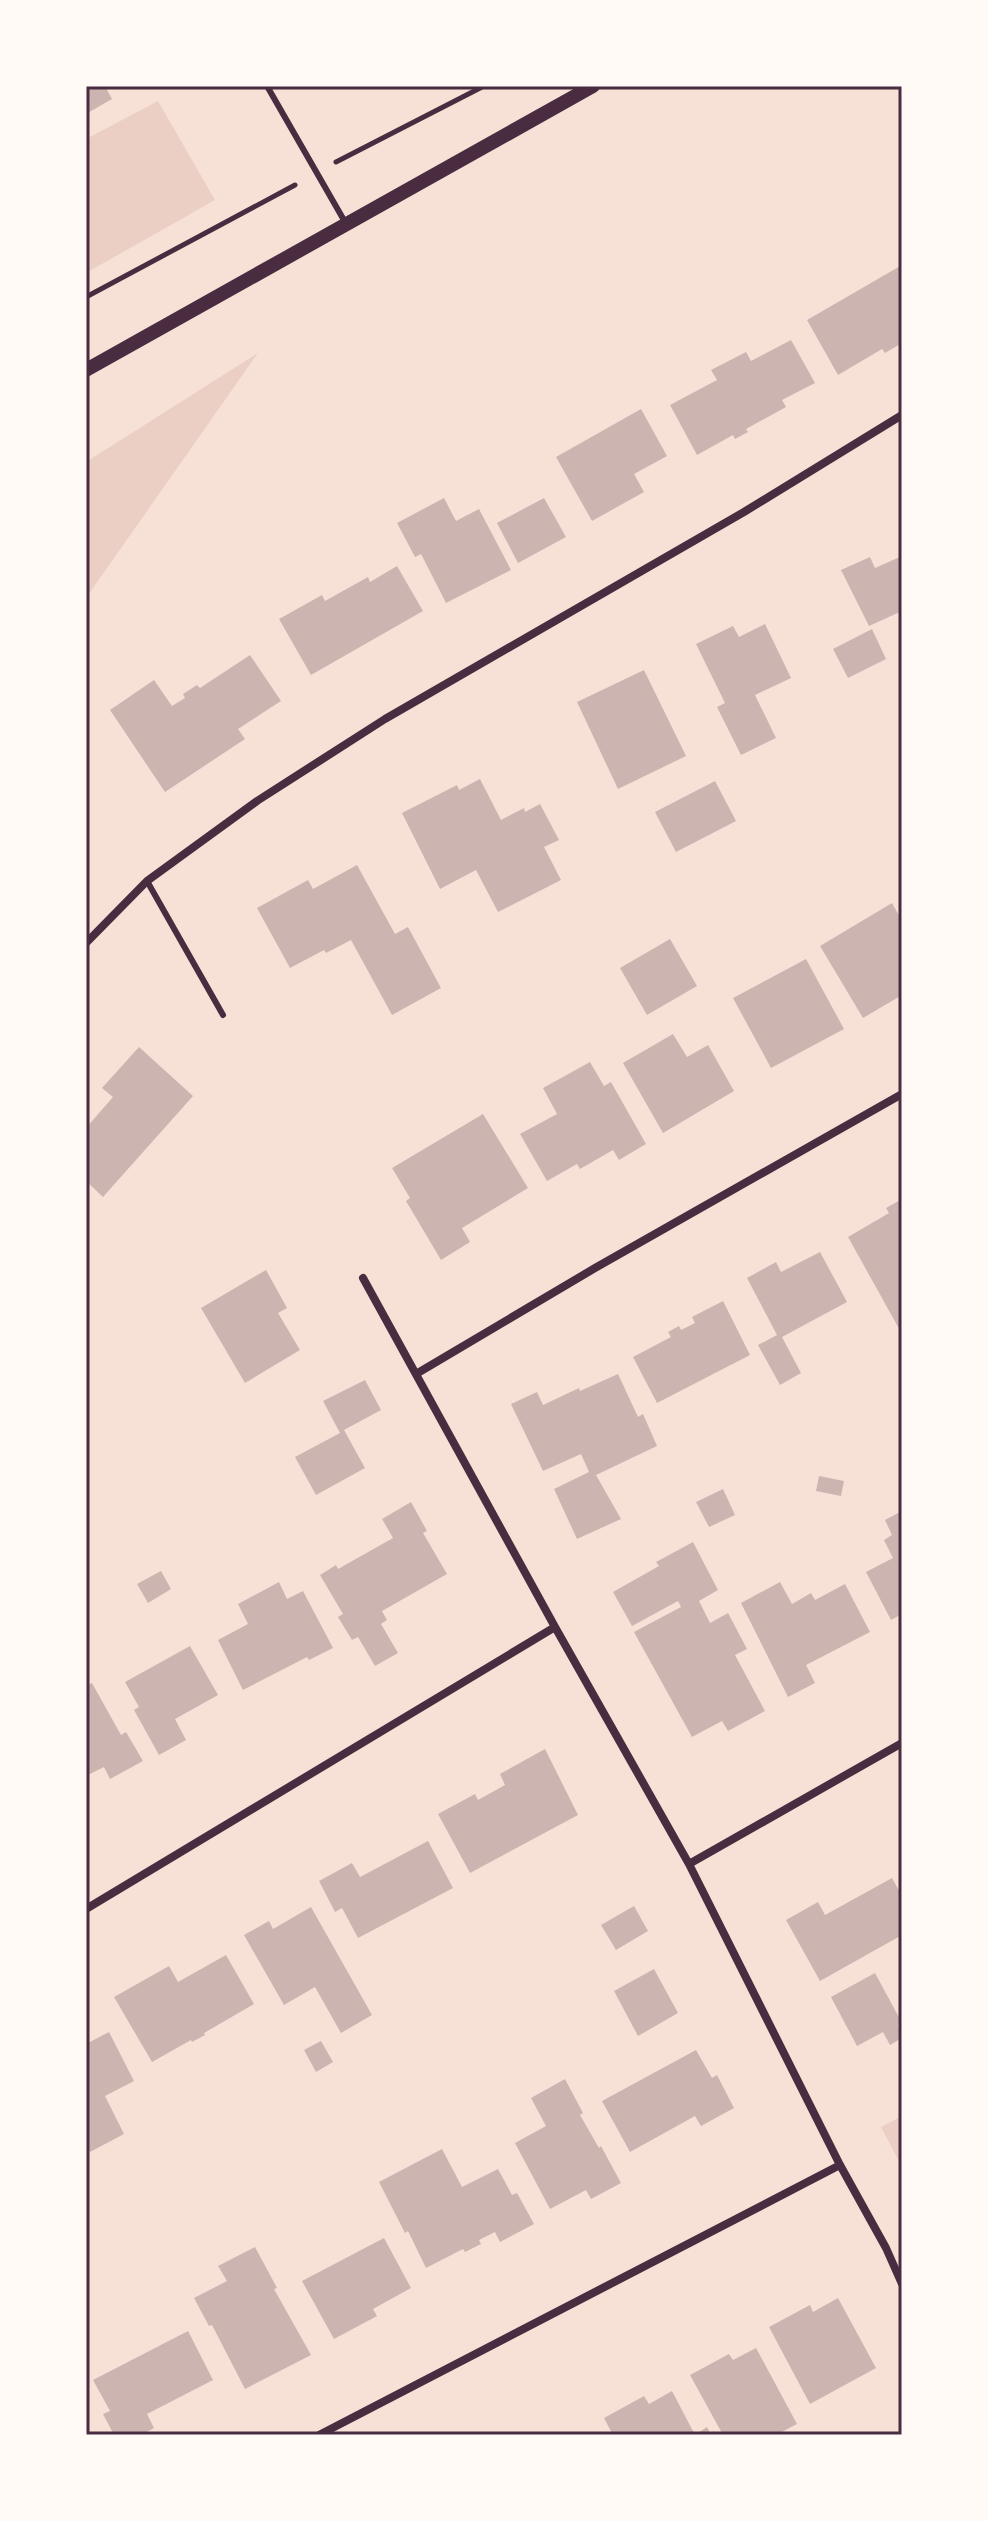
<svg xmlns="http://www.w3.org/2000/svg" width="988" height="2521" viewBox="0 0 988 2521" font-family="'Noto Sans',sans-serif">
  <style>
    .green { fill: #ebcfc5 }
    .building { fill: #ccb4b1 }
    .lines { fill: none; stroke-linecap: round; stroke-linejoin: round }
    .path { stroke: #4a2c40; stroke-width: 5 }
    .service { stroke: #4a2c40; stroke-width: 6 }
    .minor { stroke: #4a2c40; stroke-width: 8 }
    .tertiary { stroke: #4a2c40; stroke-width: 14 }
    .neatline { fill: none; stroke: #4a2c40; stroke-width: 3 }
  </style>
  <rect width="100%" height="100%" fill="#f7e1d7"/>
  <path class="green" d="M 158,101 L 215,200 L 86,273 L 86,139 Z
    M 258,353 L 86,598 L 86,462 Z
    M 902,2116 L 902,2167 L 881,2127 Z"/>
  <path class="building" d="M 86,86 L 105,86 L 112,99 L 86,114 Z
    M 902,265 L 902,343 L 885,353 L 882,349 L 838,375 L 807,320 Z
    M 791,340 L 815,383 L 782,400 L 786,407 L 746,429 L 748,432 L 735,439 L 733,435 L 697,455 L 670,405 L 717,380 L 711,370 L 746,352 L 751,361 Z
    M 641,409 L 667,456 L 634,474 L 644,492 L 592,521 L 556,457 Z
    M 444,498 L 456,521 L 479,509 L 511,570 L 446,603 L 421,554 L 415,557 L 397,523 Z
    M 544,498 L 566,537 L 518,563 L 497,523 Z
    M 902,556 L 902,611 L 869,626 L 841,570 L 870,557 L 875,568 Z
    M 397,566 L 423,611 L 311,675 L 279,619 L 322,595 L 325,601 L 368,577 L 370,582 Z
    M 765,624 L 791,678 L 755,695 L 776,738 L 741,755 L 717,707 L 725,703 L 696,644 L 733,626 L 739,637 Z
    M 872,629 L 886,659 L 848,678 L 833,649 Z
    M 250,655 L 281,701 L 238,729 L 245,739 L 165,792 L 110,710 L 154,680 L 172,706 L 185,698 L 183,694 L 197,685 L 200,688 Z
    M 644,670 L 686,756 L 618,789 L 577,702 Z
    M 480,779 L 501,820 L 524,808 L 525,812 L 540,804 L 559,840 L 544,847 L 561,880 L 498,912 L 476,870 L 440,889 L 402,813 L 457,785 L 459,790 Z
    M 715,781 L 736,821 L 676,852 L 655,812 Z
    M 357,865 L 395,934 L 408,927 L 441,988 L 392,1015 L 351,940 L 326,953 L 324,950 L 290,968 L 257,908 L 308,880 L 313,889 Z
    M 892,903 L 902,921 L 902,995 L 863,1018 L 820,946 Z
    M 670,939 L 697,986 L 647,1015 L 620,968 Z
    M 806,959 L 844,1029 L 771,1068 L 733,998 Z
    M 673,1034 L 687,1057 L 708,1045 L 734,1091 L 663,1133 L 623,1063 Z
    M 139,1047 L 193,1096 L 103,1197 L 86,1181 L 86,1128 L 113,1097 L 102,1088 Z
    M 590,1062 L 604,1086 L 611,1082 L 646,1144 L 619,1160 L 613,1150 L 580,1169 L 577,1164 L 547,1181 L 520,1134 L 557,1114 L 543,1088 Z
    M 483,1114 L 528,1188 L 462,1228 L 470,1242 L 441,1260 L 406,1201 L 410,1198 L 392,1168 Z
    M 902,1199 L 902,1334 L 848,1237 L 889,1213 L 886,1208 Z
    M 820,1252 L 847,1302 L 782,1337 L 801,1373 L 780,1385 L 758,1345 L 777,1335 L 747,1278 L 776,1262 L 781,1272 Z
    M 266,1270 L 287,1308 L 278,1313 L 300,1350 L 245,1383 L 201,1308 Z
    M 723,1301 L 750,1355 L 657,1403 L 633,1357 L 671,1337 L 668,1332 L 679,1326 L 681,1330 L 695,1323 L 692,1317 Z
    M 618,1374 L 638,1417 L 643,1414 L 657,1446 L 596,1475 L 621,1519 L 577,1539 L 554,1489 L 589,1472 L 581,1454 L 543,1471 L 511,1404 L 537,1392 L 543,1405 L 579,1388 L 580,1391 Z
    M 365,1380 L 381,1410 L 344,1430 L 365,1468 L 316,1495 L 295,1457 L 340,1433 L 323,1401 Z
    M 819,1476 L 844,1481 L 841,1496 L 816,1491 Z
    M 723,1489 L 735,1515 L 709,1527 L 696,1502 Z
    M 411,1502 L 427,1531 L 423,1533 L 447,1574 L 382,1611 L 387,1620 L 381,1624 L 398,1653 L 375,1666 L 358,1637 L 352,1640 L 338,1617 L 343,1614 L 320,1575 L 336,1565 L 338,1569 L 393,1538 L 382,1519 Z
    M 902,1511 L 902,1614 L 891,1620 L 866,1572 L 893,1558 L 884,1540 L 892,1535 L 885,1520 Z
    M 693,1542 L 718,1590 L 699,1601 L 710,1623 L 728,1613 L 747,1649 L 735,1655 L 765,1711 L 728,1731 L 722,1721 L 692,1737 L 634,1632 L 681,1607 L 678,1601 L 632,1626 L 613,1592 L 659,1566 L 656,1562 Z
    M 161,1571 L 171,1589 L 148,1603 L 137,1584 Z
    M 279,1582 L 287,1599 L 303,1591 L 333,1648 L 309,1660 L 307,1657 L 243,1690 L 218,1640 L 248,1624 L 238,1604 Z
    M 780,1582 L 792,1604 L 811,1593 L 815,1600 L 845,1584 L 870,1632 L 806,1665 L 815,1683 L 788,1697 L 741,1603 Z
    M 190,1646 L 218,1695 L 175,1719 L 186,1740 L 159,1755 L 134,1710 L 139,1707 L 125,1682 Z
    M 92,1683 L 121,1735 L 126,1732 L 143,1761 L 110,1779 L 104,1767 L 86,1776 L 86,1686 Z
    M 545,1749 L 578,1815 L 470,1873 L 438,1814 L 475,1794 L 478,1800 L 505,1785 L 500,1774 Z
    M 428,1841 L 453,1888 L 358,1938 L 342,1908 L 335,1912 L 319,1881 L 352,1863 L 360,1877 Z
    M 892,1878 L 902,1896 L 902,1935 L 820,1981 L 786,1920 L 818,1902 L 825,1915 Z
    M 634,1906 L 648,1931 L 616,1950 L 601,1925 Z
    M 311,1907 L 372,2015 L 341,2033 L 315,1987 L 284,2005 L 244,1935 L 269,1921 L 273,1929 Z
    M 226,1955 L 254,2004 L 204,2033 L 205,2035 L 192,2042 L 191,2040 L 152,2062 L 114,1997 L 169,1966 L 178,1982 Z
    M 654,1969 L 678,2013 L 638,2036 L 614,1991 Z
    M 875,1973 L 902,2023 L 898,2024 L 902,2038 L 890,2045 L 883,2032 L 857,2046 L 831,1997 Z
    M 109,2032 L 134,2081 L 105,2096 L 124,2134 L 90,2152 L 86,2145 L 86,2044 Z
    M 321,2041 L 333,2062 L 316,2072 L 304,2050 Z
    M 696,2050 L 712,2078 L 717,2075 L 734,2108 L 701,2126 L 695,2116 L 630,2152 L 602,2101 Z
    M 565,2079 L 583,2113 L 580,2115 L 599,2148 L 601,2146 L 621,2183 L 591,2199 L 586,2190 L 550,2209 L 515,2143 L 546,2126 L 531,2098 Z
    M 442,2149 L 462,2187 L 498,2169 L 512,2195 L 517,2193 L 534,2224 L 500,2242 L 495,2232 L 479,2240 L 481,2244 L 465,2252 L 463,2249 L 426,2268 L 408,2231 L 405,2233 L 379,2182 Z
    M 384,2238 L 411,2288 L 373,2309 L 377,2316 L 334,2339 L 302,2281 Z
    M 255,2247 L 277,2288 L 274,2289 L 311,2355 L 245,2389 L 212,2325 L 209,2326 L 194,2298 L 227,2281 L 218,2266 Z
    M 838,2298 L 876,2368 L 810,2404 L 769,2327 L 810,2305 L 813,2312 Z
    M 188,2331 L 213,2380 L 147,2414 L 154,2428 L 141,2435 L 114,2435 L 103,2414 L 110,2411 L 93,2380 Z
    M 756,2348 L 797,2424 L 776,2435 L 723,2435 L 690,2375 L 729,2354 L 733,2360 Z
    M 672,2391 L 695,2435 L 707,2427 L 711,2435 L 613,2435 L 604,2418 L 644,2396 L 649,2404 Z"/>
  <g class="lines">
    <path class="path" d="M 336,162 L 484,86
      M 86,297 L 295,185"/>
    <path class="service" d="M 267,86 L 345,222
      M 147,881 L 223,1015"/>
    <path class="minor" d="M 86,943 L 147,881 L 257,801 L 385,719 L 744,512 L 902,415
      M 363,1278 L 555,1627 L 689,1864 L 840,2165 L 886,2248 L 902,2284
      M 416,1374 L 595,1268 L 902,1094
      M 689,1864 L 902,1743
      M 86,1909 L 555,1627
      M 319,2435 L 840,2165"/>
    <path class="tertiary" d="M 86,370 L 593,86"/>
  </g>
  <rect width="988" height="2521" fill="none" stroke="#fffaf5" stroke-width="176"/>
  <rect x="88" y="88" width="812" height="2345" class="neatline"/>
</svg>
